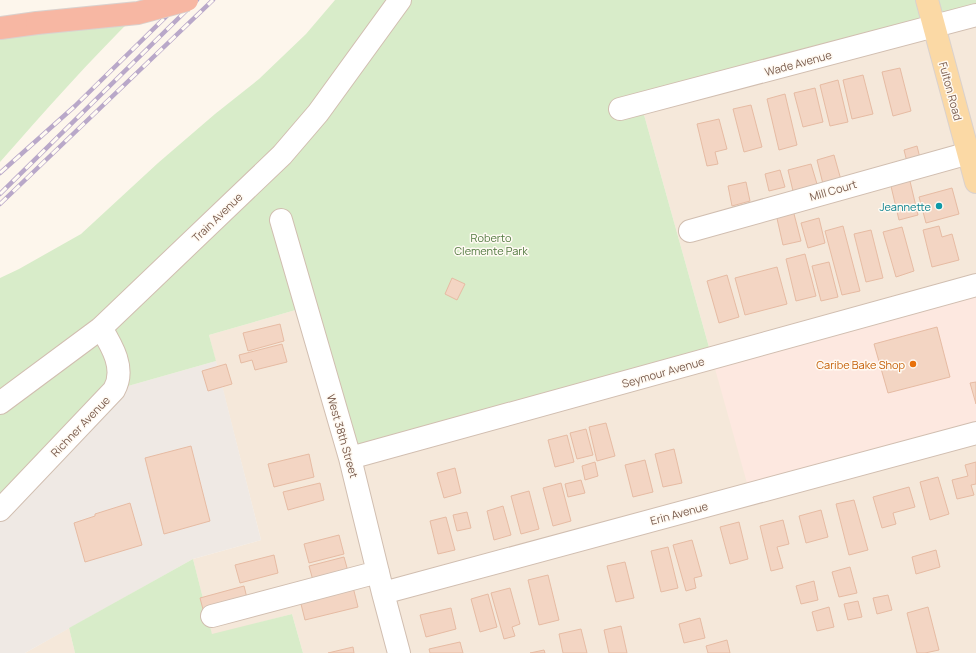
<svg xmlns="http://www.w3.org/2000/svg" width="976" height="653" viewBox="0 0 976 653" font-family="Manrope,sans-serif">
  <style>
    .residential { fill: #f5e8da }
    .commercial { fill: #fde8e0 }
    .industrial { fill: #efe9e4 }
    .green { fill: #d8ecc9 }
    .building { fill: #f3d5c3; stroke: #e6bba3 }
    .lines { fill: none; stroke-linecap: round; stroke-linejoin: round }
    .minor-casing { stroke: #d1beb0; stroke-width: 24 }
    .major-casing { stroke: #dad1cd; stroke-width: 24 }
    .highway-casing { stroke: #dad1cd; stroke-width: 24 }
    .minor { stroke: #fff; stroke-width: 22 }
    .major { stroke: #fbd9a5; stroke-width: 22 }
    .highway { stroke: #f7b7a3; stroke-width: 22 }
    .rail-casing { stroke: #b9a8c9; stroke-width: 4.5 }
    .rail { stroke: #fffaf3; stroke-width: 3; stroke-dasharray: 9; stroke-linecap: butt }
    .highway-bridge-casing { stroke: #dad1cd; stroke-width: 24; stroke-linecap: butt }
    .highway-bridge { stroke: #f7b7a3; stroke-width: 22 }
    .culture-dot { fill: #0f9aa8; stroke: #fffaf3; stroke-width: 1.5 }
    .food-dot { fill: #e8710a; stroke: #fffaf3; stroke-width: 1.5 }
    .labels { text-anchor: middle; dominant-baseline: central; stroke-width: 3; stroke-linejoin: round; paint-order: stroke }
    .street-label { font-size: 11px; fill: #7a5c4d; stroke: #fffaf3 }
    .culture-label { font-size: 11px; fill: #0d838f; stroke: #fffaf3; text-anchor: end }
    .park-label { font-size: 11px; fill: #537a41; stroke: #fffaf3 }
    .food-label { font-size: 11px; fill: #c56008; stroke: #fffaf3; text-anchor: end }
  </style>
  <rect width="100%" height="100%" fill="#fdf6ec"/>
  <path class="residential" d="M 976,15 L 976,653 L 303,653 L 292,614 L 212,635 L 193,559 L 261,540 L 209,335 L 306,307 L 712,358 L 641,104 Z
    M 69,628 L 75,653 L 25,653 Z"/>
  <path class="commercial" d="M 976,285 L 976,433 L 750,494 L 712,358 Z"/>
  <path class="industrial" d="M 216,361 L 261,540 L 193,559 L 25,653 L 0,653 L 0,510 L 114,390 Z"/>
  <path class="green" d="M 335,0 L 976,0 L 976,15 L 641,104 L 712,358 L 350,458 L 306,307 L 209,335 L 216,361 L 114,390 L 0,510 L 0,278 L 19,269 L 81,234 L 158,163 L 215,114 L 259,79 L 306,34 Z
    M 138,13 C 90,60 45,111 0,162 L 0,28 Z
    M 193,559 L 212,634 L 292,614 L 303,653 L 75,653 L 69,628 Z"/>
  <path class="building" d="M 900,68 L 911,111 L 893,116 L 882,72 Z
    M 863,75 L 873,114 L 852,119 L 843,80 Z
    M 838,80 L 848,122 L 830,126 L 820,85 Z
    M 815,88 L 823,122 L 803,127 L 794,93 Z
    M 785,94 L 797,145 L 779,150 L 767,99 Z
    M 751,105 L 762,147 L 744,152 L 733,109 Z
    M 719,119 L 727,149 L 715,152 L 718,164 L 707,166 L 697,124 Z
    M 917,146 L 920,158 L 907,162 L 904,150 Z
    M 834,155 L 841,180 L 823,184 L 817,160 Z
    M 811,164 L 817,184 L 793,191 L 788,170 Z
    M 780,170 L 785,187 L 769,191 L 765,174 Z
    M 909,177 L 918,215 L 899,220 L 890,182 Z
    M 746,182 L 750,201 L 732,206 L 728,186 Z
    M 952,188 L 959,214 L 926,223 L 919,197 Z
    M 793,210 L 801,241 L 783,245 L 776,214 Z
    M 819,218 L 825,243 L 808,248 L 801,223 Z
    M 843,226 L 860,291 L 842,295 L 825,231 Z
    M 939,226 L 942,237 L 952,234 L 959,260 L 932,267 L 923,230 Z
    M 902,227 L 914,271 L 896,277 L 883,232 Z
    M 871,230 L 883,278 L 866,282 L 854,234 Z
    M 805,254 L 816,296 L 796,301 L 786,259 Z
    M 829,262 L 838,297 L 821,301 L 812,266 Z
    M 777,267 L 787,304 L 745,315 L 735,278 Z
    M 727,275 L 739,317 L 719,323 L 707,281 Z
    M 452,278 L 465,284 L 457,300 L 445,294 Z
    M 280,324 L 284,341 L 248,351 L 243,333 Z
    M 937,327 L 950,377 L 888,393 L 874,344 Z
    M 282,344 L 287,362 L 255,370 L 252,360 L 241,363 L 239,355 Z
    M 226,364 L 232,384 L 208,391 L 202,371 Z
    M 976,382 L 976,404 L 970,383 Z
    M 606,423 L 615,456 L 597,461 L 589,427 Z
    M 586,429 L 593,455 L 577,459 L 570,433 Z
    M 567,435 L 574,462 L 555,467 L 548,440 Z
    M 191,446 L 210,521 L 164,534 L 145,458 Z
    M 674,449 L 682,483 L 663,487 L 655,454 Z
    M 309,454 L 314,477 L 274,487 L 268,464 Z
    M 645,460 L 653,492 L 633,497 L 625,465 Z
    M 595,462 L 598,476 L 585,480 L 582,466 Z
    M 976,462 L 976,484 L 971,485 L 974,495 L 957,499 L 952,480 L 968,476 L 965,465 Z
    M 455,468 L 461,493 L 444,498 L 437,473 Z
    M 938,477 L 949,514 L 930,520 L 920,482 Z
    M 581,480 L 585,493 L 568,497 L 565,484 Z
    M 320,483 L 324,500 L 288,510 L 283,492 Z
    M 561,483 L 571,521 L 553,526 L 543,488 Z
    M 909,487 L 915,507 L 893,513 L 896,524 L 882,528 L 873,497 Z
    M 529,491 L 539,529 L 521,534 L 511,496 Z
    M 854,500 L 868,550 L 849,555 L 836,504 Z
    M 130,503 L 142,545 L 85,562 L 74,523 L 95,516 L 95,514 Z
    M 503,506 L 511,535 L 494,540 L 487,511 Z
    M 821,510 L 828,537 L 806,543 L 799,516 Z
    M 467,512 L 471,528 L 457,531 L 453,515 Z
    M 446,517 L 455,550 L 438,554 L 430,521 Z
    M 783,520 L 789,544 L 777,547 L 783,568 L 771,571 L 760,526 Z
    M 739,522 L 748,559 L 730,564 L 720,527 Z
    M 339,535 L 344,554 L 309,563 L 304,544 Z
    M 692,540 L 702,576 L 694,578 L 696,588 L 686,591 L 673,545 Z
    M 668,547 L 678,588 L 661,592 L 651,551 Z
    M 936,550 L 940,567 L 916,574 L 912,557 Z
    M 274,555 L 278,573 L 240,583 L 235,565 Z
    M 344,557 L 349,575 L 314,584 L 309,566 Z
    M 625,562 L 634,598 L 616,602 L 607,566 Z
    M 850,567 L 857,593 L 839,597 L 832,572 Z
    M 548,575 L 559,620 L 539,625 L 528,580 Z
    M 814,581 L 818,600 L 801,604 L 796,586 Z
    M 244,586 L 247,598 L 204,613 L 200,598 Z
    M 353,587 L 358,607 L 305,620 L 300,600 Z
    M 510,588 L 520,624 L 512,627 L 515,636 L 504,639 L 491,593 Z
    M 488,594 L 497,627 L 480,632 L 471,599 Z
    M 888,595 L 892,610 L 877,614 L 873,598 Z
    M 858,601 L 862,617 L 848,620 L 844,604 Z
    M 829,607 L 834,627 L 817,631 L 812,612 Z
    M 928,607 L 939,650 L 925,653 L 917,653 L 907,613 Z
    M 451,608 L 456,629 L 426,637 L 420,615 Z
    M 700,618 L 705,638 L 684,643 L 679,624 Z
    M 621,626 L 627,653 L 609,653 L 604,630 Z
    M 581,629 L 587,653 L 563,653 L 559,634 Z
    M 727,640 L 730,653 L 708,653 L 706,646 Z
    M 460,642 L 463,653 L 430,653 L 429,649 Z
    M 353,647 L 354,653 L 328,653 Z
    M 544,650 L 545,653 L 530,653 Z"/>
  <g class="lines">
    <g class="minor-casing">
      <path id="minor" d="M 620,109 L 976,15
        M 281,220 L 350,458 L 383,593 L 399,653
        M 690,231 L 976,151
        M 0,403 L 101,328 L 282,155 L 318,113 L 400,0
        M 350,458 L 976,285
        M 0,510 L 114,390 C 126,369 112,346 101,328
        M 383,593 L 976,433
        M 212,616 L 378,572"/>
    </g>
    <g class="major-casing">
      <path id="major" d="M 927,0 L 976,182"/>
    </g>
    <g class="highway-casing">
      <path id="highway" d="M 0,28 L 37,23"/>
    </g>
    <use href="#minor" class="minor"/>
    <use href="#major" class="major"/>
    <use href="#highway" class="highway"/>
    <g class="rail-casing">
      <path id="rail" d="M 0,173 L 75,106 L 183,0
        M 0,194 L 197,0
        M 0,204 L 213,0"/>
    </g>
    <use href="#rail" class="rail"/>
    <g class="highway-bridge-casing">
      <path id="highway-bridge" d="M 37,23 L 138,13 L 187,0"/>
    </g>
    <use href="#highway-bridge" class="highway-bridge"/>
  </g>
  <circle class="culture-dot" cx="939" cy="206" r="4"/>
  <circle class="food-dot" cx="913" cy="364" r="4"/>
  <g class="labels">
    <g class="street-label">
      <text transform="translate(798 63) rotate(-15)">Wade Avenue</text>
      <text transform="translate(951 91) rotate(75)">Fulton Road</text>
      <text transform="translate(833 190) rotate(-16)">Mill Court</text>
      <text transform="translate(217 217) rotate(-44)">Train Avenue</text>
      <text transform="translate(663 372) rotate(-16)">Seymour Avenue</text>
      <text transform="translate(80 426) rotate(-46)">Richner Avenue</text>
      <text transform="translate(343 436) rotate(74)">West 38th Street</text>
      <text transform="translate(679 513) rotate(-15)">Erin Avenue</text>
    </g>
    <g class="culture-label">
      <text x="931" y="206">Jeannette</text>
    </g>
    <g class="park-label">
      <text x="491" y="237">Roberto<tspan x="491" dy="13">Clemente Park</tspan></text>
    </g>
    <g class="food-label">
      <text x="905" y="364">Caribe Bake Shop</text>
    </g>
  </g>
</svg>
